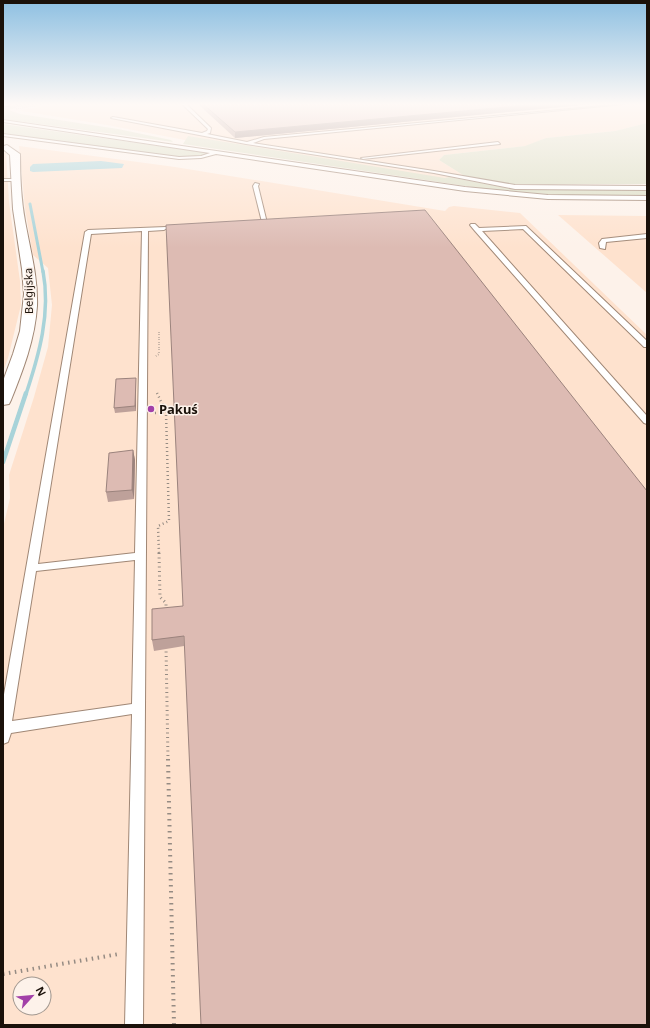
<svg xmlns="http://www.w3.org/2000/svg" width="650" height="1028" viewBox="0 0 650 1028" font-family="'Noto Sans',sans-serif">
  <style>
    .built { fill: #fee2ce; fill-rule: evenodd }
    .green { fill: #daddc3 }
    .water { fill: #a8d3d9 }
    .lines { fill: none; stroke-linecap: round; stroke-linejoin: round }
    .stream-far2 { stroke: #a8d3d9; stroke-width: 3 }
    .stream-far1 { stroke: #a8d3d9; stroke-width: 3.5 }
    .stream { stroke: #a8d3d9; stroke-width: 4.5 }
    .lane-casing { stroke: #a08775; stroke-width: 2 }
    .street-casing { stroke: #a08775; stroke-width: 2 }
    .highway-casing { stroke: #a08775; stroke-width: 2 }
    .path-far4 { stroke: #958b83; stroke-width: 1; stroke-dasharray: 0.5 1.5; stroke-linecap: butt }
    .path-far3 { stroke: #958b83; stroke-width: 2; stroke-dasharray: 0.5 2; stroke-linecap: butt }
    .path-far2 { stroke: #958b83; stroke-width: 2.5; stroke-dasharray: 1 3; stroke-linecap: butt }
    .path-far1 { stroke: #958b83; stroke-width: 3; stroke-dasharray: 1 3.5; stroke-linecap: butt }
    .path { stroke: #958b83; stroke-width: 4; stroke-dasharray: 1.5 4.5; stroke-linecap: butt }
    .lane { fill: #fff; fill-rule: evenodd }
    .street { fill: #fff; fill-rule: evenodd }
    .highway { fill: #fff; fill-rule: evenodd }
    .wall { fill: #bea19a }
    .shaded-wall { fill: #9b837d }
    .building { fill: #ddbbb3; stroke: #9b837d }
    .poi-dot { fill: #a240a8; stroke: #fdf2ea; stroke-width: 1.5 }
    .labels { text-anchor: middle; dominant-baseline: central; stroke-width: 3; stroke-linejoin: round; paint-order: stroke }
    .far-street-label { font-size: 11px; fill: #1a110a; stroke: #fdf2ea }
    .poi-label { font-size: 13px; font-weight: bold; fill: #1a110a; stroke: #fdf2ea; text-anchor: start }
  </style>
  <rect width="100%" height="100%" fill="#fdf2ea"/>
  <path class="built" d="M 60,104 L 647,104 L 647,123 L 615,131 L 546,138 L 526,146 L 444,155 L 439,160 L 463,175 L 448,183 L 247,152 L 107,125 L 22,111 L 21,110 Z
    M 19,146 L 175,167 L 445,211 L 449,207 L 454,206 L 520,213 L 647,335 L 647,1025 L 3,1025 L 3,528 L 10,498 L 9,475 L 34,397 L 48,347 L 52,305 L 48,268 L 33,255 L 25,209 ZM 20,984 L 44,984 L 44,1008 L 20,1008 Z
    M 3,153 L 6,153 L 9,202 L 20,281 L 21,305 L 8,358 L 3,372 Z
    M 558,215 L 647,216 L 647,293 Z"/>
  <path class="green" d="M 21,104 L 41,104 L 17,107 L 9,110 L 20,114 L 118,129 L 171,140 L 173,142 L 3,119 L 3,107 Z
    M 647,123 L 647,184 L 515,184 L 514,186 L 462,176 L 463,175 L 439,160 L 444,155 L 525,146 L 546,138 L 615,131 Z
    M 3,124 L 201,152 L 206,154 L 200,157 L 181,157 L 3,134 Z
    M 188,136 L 445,178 L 449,177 L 513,189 L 647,189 L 647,196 L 559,195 L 486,189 L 183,144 Z"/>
  <path class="water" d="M 101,161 L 124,164 L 122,168 L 33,172 L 30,171 L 30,167 L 33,164 Z"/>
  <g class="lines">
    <path class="stream-far2" d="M 30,204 L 43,272"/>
    <path class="stream-far1" d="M 26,394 C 39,355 51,313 43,271"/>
    <path class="stream" d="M 3,462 L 26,393"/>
    <g class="lane-casing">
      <path id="lane" d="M 182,104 L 186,104 L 211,128 L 210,133 L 207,134 L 247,142 L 264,137 L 624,104 L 264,139 L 253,143 L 434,171 L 515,185 L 647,186 L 647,190 L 515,189 L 434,173 L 246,144 L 111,118 L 113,117 L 202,133 L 207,131 L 208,129 Z
        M 3,120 L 465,187 L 548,195 L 647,196 L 647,200 L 548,199 L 465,191 L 216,154 L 201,158 L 179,159 L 3,136 L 3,134 L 179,157 L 201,156 L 210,153 L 3,122 Z
        M 498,142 L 500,144 L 363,159 L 361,158 Z
        M 3,179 L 16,179 L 18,180 L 16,181 L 3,181 Z
        M 255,183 L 259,184 L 258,186 L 267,223 L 262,222 L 253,186 Z
        M 471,224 L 475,224 L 479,228 L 526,226 L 647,341 L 647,347 L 644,347 L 523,229 L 482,231 L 647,416 L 647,424 L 644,423 L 475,231 L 470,225 Z
        M 166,227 L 167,228 L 164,230 L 148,231 L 143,1025 L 125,1025 L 132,714 L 11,733 L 8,742 L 3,744 L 3,700 L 85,232 L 88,230 ZM 142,231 L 135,553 L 38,564 L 91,234 ZM 135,560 L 132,704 L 12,721 L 36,571 Z
        M 647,234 L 647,238 L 606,242 L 605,249 L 600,248 L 599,243 L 602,239 Z"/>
    </g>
    <g class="street-casing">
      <path id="street" d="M 7,145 L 20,154 C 20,176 21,199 25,221 C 30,249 38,277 37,306 C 35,339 23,370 11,400 L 9,404 L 3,405 L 3,381 L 13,354 L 20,331 L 24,294 L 22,269 L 13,209 L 10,155 L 3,149 L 4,146 Z"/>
    </g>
    <g class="highway-casing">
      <path id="highway" d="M 3,104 L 10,104 L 9,106 L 3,106 Z"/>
    </g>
    <path class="path-far4" d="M 631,105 L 647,104
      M 16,109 L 44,104"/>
    <path class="path-far3" d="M 156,356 L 159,354 L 159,332"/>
    <path class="path-far2" d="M 157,393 L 166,412 L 169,521 L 158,526 L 159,554
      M 155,413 L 166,412"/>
    <path class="path-far1" d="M 159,553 L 160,597 L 166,603 L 166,610
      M 166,647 L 168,760"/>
    <path class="path" d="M 168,759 L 174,1025
      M 3,974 L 119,954"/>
    <use href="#lane" class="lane"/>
    <use href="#street" class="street"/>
    <use href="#highway" class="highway"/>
  </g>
  <path class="wall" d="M 198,104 L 592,104 L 235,138 Z
    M 136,378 L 136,411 L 115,413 L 114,408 Z
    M 133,450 L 135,460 L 134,499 L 108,502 L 106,492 Z
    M 183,606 L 184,646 L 154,651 L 152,640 Z"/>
  <path class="shaded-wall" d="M 539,104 L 592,104 L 235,138 L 235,132 Z
    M 136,378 L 136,411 L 135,406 Z
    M 133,450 L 135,460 L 134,499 L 132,490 Z"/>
  <path class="building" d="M 203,104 L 539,104 L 235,132 Z
    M 425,210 L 647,491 L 647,1025 L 201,1025 L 184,636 L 152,640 L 152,609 L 183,606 L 166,225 Z
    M 136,378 L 135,406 L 114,408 L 116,379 Z
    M 133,450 L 132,490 L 106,492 L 109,453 Z"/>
  <linearGradient id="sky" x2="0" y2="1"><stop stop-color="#8ec0e2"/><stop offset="0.42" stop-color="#fef9f6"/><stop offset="1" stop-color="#fef9f6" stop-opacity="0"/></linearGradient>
  <rect width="650" height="248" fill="url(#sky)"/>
  <circle class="poi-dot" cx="151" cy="409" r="4"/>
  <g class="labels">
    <g class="far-street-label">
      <text transform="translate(28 291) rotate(-91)">Belgijska</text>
    </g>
    <g class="poi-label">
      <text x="159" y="409">Pakuś</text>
    </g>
  </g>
  <rect width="650" height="1028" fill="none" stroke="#1a110a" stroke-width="8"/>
  <g transform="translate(32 996) rotate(63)"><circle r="19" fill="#fdf2ea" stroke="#a29890"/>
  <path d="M0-3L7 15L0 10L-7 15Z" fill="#a240a8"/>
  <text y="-6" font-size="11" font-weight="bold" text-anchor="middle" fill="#1a110a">N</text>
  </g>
</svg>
